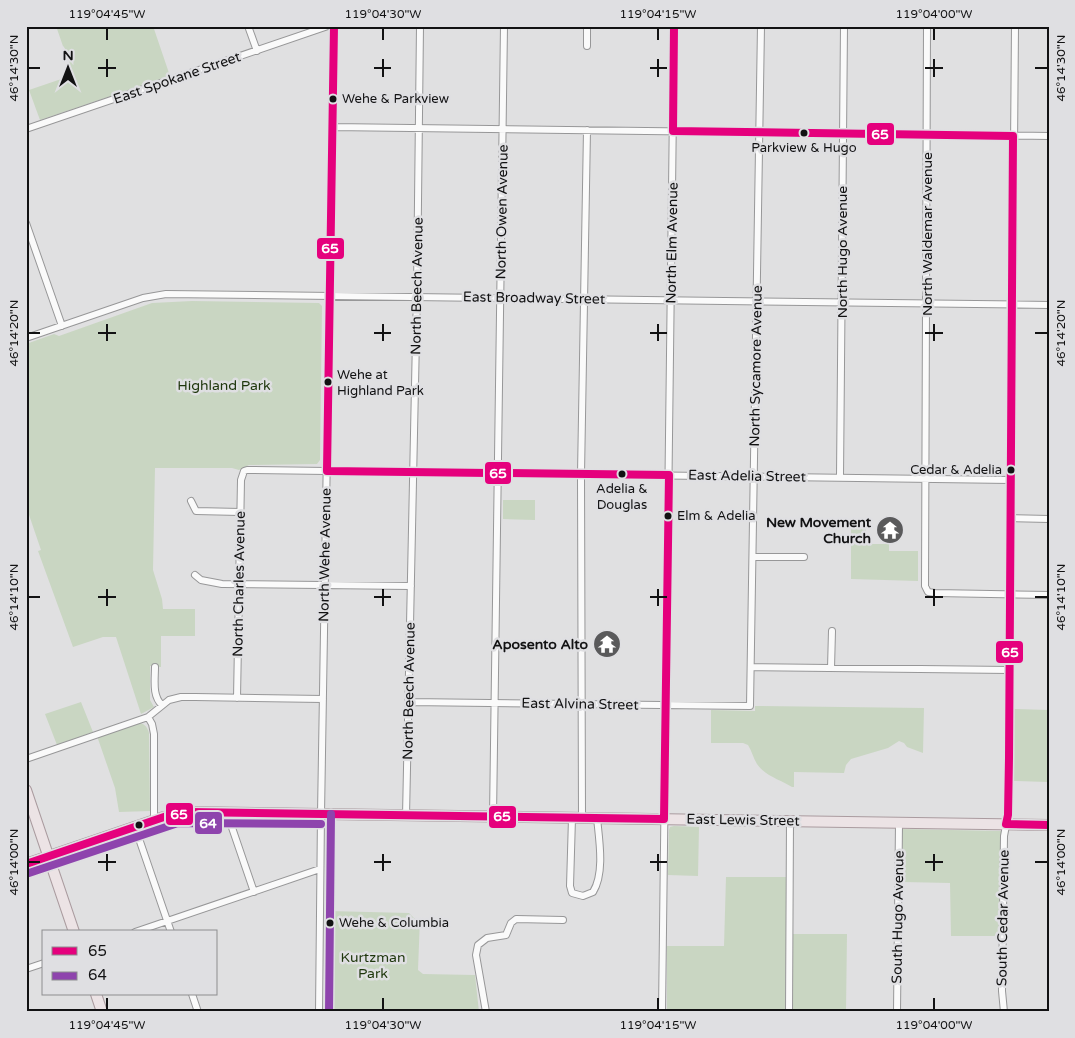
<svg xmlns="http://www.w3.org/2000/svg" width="1075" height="1038" viewBox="0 0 1075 1038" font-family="'Varela Round',sans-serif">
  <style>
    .green { fill: #c9d6c2 }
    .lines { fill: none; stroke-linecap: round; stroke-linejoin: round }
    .street-casing { stroke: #979798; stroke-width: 8 }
    .primary-casing { stroke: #aa9b9f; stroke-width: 12 }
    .street { stroke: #fafafa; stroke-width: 6 }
    .primary { stroke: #ece3e5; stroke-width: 10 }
    .bus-1-casing { stroke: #dfdfe2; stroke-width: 11 }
    .bus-2-casing { stroke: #dfdfe2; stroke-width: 11 }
    .bus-1 { stroke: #e5007d; stroke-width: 8 }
    .bus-2 { stroke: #8e44ad; stroke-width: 8 }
    .ticks { fill: none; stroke: #121213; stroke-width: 2 }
    .bus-dot { fill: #121213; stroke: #dfdfe2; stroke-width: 2 }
    .labels { text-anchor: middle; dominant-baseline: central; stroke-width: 5; stroke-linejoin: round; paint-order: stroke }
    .bus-label { font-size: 13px; fill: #121213; stroke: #dfdfe2; text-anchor: start }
    .street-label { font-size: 14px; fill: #121213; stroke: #dfdfe2 }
    .park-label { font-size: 14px; fill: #1e360c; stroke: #dfdfe2 }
    .poi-label { font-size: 14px; font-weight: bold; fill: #121213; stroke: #dfdfe2; text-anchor: end }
    .line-badge { stroke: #dfdfe2; stroke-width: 2 }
    .badge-label { font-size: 14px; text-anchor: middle; font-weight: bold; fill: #fff }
    .neatline { fill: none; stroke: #121213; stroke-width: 2 }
    .ticks-label { font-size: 12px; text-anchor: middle; fill: #121213 }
  </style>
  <rect width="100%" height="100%" fill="#e0e0e1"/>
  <path class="green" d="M 56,26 L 153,26 L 170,76 L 40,120 L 29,90 L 73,75 Z
    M 192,301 L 319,303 L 322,306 L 320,460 L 317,464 L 249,465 L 239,470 L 232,468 L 155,468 L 153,570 L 162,599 L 163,609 L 195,609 L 195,636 L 161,636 L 161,667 L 150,666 L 150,700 L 154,707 L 141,714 L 116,637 L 103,637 L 73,647 L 38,551 L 41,550 L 26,506 L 26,344 L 54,334 L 59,336 L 152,303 Z
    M 503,500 L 535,500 L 535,520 L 503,519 Z
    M 854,524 L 866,524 L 866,544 L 889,544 L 889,551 L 918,551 L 918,581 L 851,579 L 851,526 L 853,526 Z
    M 81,702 L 93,732 L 57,745 L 45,714 Z
    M 755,706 L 924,708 L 923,753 L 907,747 L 904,743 L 899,741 L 888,748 L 851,759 L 846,765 L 844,773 L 794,772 L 794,787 L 792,787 C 781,780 765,776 757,764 C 753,758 752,751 748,745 L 743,743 L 711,743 L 711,710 L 755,711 Z
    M 1014,709 L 1049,710 L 1048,782 L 1014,781 Z
    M 137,723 C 144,723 147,726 149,733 L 150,811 L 119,812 L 115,788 L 97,736 Z
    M 674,826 L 699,827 L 698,876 L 668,875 L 669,830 L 670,827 Z
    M 902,829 L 1001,831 L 1000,936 L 951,936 L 950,883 L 903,882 Z
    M 726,877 L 787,877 L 785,1012 L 667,1012 L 667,946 L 724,946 Z
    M 328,911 L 409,913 L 414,918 L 420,918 L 418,970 L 423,974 L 475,975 L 479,1012 L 326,1012 Z
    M 793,934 L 847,934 L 846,1011 L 792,1012 Z"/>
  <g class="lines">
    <g class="street-casing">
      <path id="street" d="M 248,26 L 257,51
        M 927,26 L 925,586 L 928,592 L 935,593 L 1049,595
        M 587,46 L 587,26
        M 332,127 L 1049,136
        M 26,129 L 328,26
        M 26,223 L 62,326
        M 26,338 L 143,298 L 166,294 L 1049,305
        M 840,477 L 844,26
        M 191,501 L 196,511 L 240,512
        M 1011,518 L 1049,519
        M 753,557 L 804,557
        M 195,575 L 201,580 L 222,584 L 411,586
        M 155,667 C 155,680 152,696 162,705
        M 751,667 L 1010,670
        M 831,668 L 832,631
        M 237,698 L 241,480 L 244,471 L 247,470 L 1011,480
        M 409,702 L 750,706 L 761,26
        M 148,717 L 152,724 L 154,734 L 154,820
        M 26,759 L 148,717 L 169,700 L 181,697 L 195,697 L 323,699
        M 227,813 L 254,892
        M 406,816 L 417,290 L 420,26
        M 493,817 L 504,26
        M 572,818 L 570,886 L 572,893 L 583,896 L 593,892 C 605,873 599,839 597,818
        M 582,818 L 581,474 L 587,130
        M 135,827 L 171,932
        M 135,932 L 320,869
        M 26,969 L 44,963
        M 192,994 L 198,1012
        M 319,1012 L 321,814 L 334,26
        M 486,1012 L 476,955 L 478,945 L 487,938 L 506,935 L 511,923 L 516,919 L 563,920
        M 662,1012 L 674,26
        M 789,1012 L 790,821
        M 897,1012 L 899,823
        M 1004,1012 L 1002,991 L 1004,836 L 1008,815 L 1009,758 L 1015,26"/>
    </g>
    <g class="primary-casing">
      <path id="primary" d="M 26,790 L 74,932
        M 26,864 L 164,817 L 188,812 L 1049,825
        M 96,994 L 102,1012"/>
    </g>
    <use href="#street" class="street"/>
    <use href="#primary" class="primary"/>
    <g class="bus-1-casing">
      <path id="bus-1" d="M 673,131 L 1013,136
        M 673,131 L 674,26
        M 327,471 L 334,26
        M 327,471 L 669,475
        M 664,819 L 669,475
        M 1006,824 L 1008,815 L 1009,758 L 1013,136
        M 1006,824 L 1049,825
        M 26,864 L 164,817 L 188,812 L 664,819"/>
    </g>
    <g class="bus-2-casing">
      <path id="bus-2" d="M 29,873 L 178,823 L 321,824
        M 329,1012 L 331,814"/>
    </g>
    <use href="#bus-1" class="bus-1"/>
    <use href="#bus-2" class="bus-2"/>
  </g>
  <path class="ticks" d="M 107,28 L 107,40M 383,28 L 383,40M 658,28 L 658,40M 934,28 L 934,40M 107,59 L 107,77M 383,59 L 383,77M 658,59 L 658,77M 934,59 L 934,77M 28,68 L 40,68M 98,68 L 116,68M 374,68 L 391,68M 650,68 L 667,68M 925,68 L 943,68M 1035,68 L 1048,68M 107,324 L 107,341M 383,324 L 383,341M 658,324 L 658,341M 934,324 L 934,341M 28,333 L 40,333M 98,333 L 116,333M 374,333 L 391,333M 650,333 L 667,333M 925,333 L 943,333M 1035,333 L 1048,333M 107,589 L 107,606M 383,589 L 383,606M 658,589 L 658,606M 934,589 L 934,606M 28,597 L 40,597M 98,597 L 116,597M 374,597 L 391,597M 650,597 L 667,597M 925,597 L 943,597M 1035,597 L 1048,597M 107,854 L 107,871M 383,854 L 383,871M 658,854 L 658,871M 934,854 L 934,871M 28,862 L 40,862M 98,862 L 116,862M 374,862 L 391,862M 650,862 L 667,862M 925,862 L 943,862M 1035,862 L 1048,862M 107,998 L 107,1010M 383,998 L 383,1010M 658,998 L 658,1010M 934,998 L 934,1010"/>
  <defs>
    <g id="temple-disc" transform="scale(1.4375)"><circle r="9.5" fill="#5a5a5b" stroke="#dfdfe2"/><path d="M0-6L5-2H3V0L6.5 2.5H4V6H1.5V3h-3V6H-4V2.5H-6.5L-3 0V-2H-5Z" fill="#fff"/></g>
  </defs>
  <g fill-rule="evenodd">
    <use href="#temple-disc" x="890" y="530"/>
    <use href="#temple-disc" x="607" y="644"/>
  </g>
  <g class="bus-dot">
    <circle cx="333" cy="99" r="4.5"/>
    <circle cx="804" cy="133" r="4.5"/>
    <circle cx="328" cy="382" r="4.5"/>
    <circle cx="1011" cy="470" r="4.5"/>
    <circle cx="622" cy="474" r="4.5"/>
    <circle cx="668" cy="516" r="4.5"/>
    <circle cx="139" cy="825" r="4.5"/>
    <circle cx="330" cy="923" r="4.5"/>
  </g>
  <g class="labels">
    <g class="bus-label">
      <text x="342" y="99">Wehe &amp; Parkview</text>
      <text x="804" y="148" text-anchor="middle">Parkview &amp; Hugo</text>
      <text x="337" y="375">Wehe at<tspan x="337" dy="16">Highland Park</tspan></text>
      <text x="1002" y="470" text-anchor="end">Cedar &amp; Adelia</text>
      <text x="622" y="489" text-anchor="middle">Adelia &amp;<tspan x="622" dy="16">Douglas</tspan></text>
      <text x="677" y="516">Elm &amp; Adelia</text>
      <text x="339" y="923">Wehe &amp; Columbia</text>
    </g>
    <g class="street-label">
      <text transform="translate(177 78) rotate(-19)">East Spokane Street</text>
      <text transform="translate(502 212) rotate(-89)">North Owen Avenue</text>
      <text transform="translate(927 234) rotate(-90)">North Waldemar Avenue</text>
      <text transform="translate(672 243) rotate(-89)">North Elm Avenue</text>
      <text transform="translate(842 252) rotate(-90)">North Hugo Avenue</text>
      <text transform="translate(417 286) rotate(-89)">North Beech Avenue</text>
      <text transform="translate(534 298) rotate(1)">East Broadway Street</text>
      <text transform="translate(756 366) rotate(-89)">North Sycamore Avenue</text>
      <text transform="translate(747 476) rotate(1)">East Adelia Street</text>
      <text transform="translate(325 555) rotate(-89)">North Wehe Avenue</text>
      <text transform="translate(239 584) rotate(-89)">North Charles Avenue</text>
      <text transform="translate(409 691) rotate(-89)">North Beech Avenue</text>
      <text transform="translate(580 704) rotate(1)">East Alvina Street</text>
      <text transform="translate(743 820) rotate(1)">East Lewis Street</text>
      <text transform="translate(898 917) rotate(-89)">South Hugo Avenue</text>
      <text transform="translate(1003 918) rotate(-89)">South Cedar Avenue</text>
    </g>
    <g class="park-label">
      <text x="224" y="385">Highland Park</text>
      <text x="373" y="957">Kurtzman<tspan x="373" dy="16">Park</tspan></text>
    </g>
    <g class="poi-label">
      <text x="871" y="522">New Movement<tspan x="871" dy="16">Church</tspan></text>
      <text x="588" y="644">Aposento Alto</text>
    </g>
  </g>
  <g class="line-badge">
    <rect x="866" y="122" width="29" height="24" rx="5" fill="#e5007d"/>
    <rect x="316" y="237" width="29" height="23" rx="5" fill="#e5007d"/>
    <rect x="484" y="461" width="28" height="24" rx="5" fill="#e5007d"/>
    <rect x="995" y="640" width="29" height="24" rx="5" fill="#e5007d"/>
    <rect x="165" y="802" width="29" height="24" rx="5" fill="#e5007d"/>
    <rect x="488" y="805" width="29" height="24" rx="5" fill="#e5007d"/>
    <rect x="194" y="811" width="29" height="24" rx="5" fill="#8e44ad"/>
  </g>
  <g class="badge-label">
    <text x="880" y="139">65</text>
    <text x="330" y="253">65</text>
    <text x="498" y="478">65</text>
    <text x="1010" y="657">65</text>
    <text x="179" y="819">65</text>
    <text x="502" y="821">65</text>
    <text x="208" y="828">64</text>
  </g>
  <rect width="1075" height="1038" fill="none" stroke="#dfdfe2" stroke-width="55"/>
  <rect x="42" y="930" width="175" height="65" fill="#dfdfe2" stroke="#8d8d8f"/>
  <rect x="52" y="947" width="25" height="8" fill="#e5007d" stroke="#8d8d8f"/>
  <text x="88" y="956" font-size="15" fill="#121213">65</text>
  <rect x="52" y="972" width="25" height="8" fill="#8e44ad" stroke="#8d8d8f"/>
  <text x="88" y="980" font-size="15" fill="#121213">64</text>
  <g transform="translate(68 68)" stroke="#dfdfe2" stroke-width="4" paint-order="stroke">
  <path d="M0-4L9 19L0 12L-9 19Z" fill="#121213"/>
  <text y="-8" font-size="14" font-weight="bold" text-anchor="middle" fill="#121213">N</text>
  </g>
  <rect x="28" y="28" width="1020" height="982" class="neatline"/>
  <g class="ticks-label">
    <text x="107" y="18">119°04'45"W</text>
    <text x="383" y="18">119°04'30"W</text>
    <text x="658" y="18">119°04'15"W</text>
    <text x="934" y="18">119°04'00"W</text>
    <text transform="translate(14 68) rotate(-90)" y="4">46°14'30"N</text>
    <text transform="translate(1061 68) rotate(-90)" y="4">46°14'30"N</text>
    <text transform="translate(14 333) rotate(-90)" y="4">46°14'20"N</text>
    <text transform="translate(1061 333) rotate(-90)" y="4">46°14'20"N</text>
    <text transform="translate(14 597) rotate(-90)" y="4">46°14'10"N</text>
    <text transform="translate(1061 597) rotate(-90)" y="4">46°14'10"N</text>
    <text transform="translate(14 862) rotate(-90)" y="4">46°14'00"N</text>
    <text transform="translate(1061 862) rotate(-90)" y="4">46°14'00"N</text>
    <text x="107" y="1029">119°04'45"W</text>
    <text x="383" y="1029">119°04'30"W</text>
    <text x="658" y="1029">119°04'15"W</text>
    <text x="934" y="1029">119°04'00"W</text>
  </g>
</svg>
